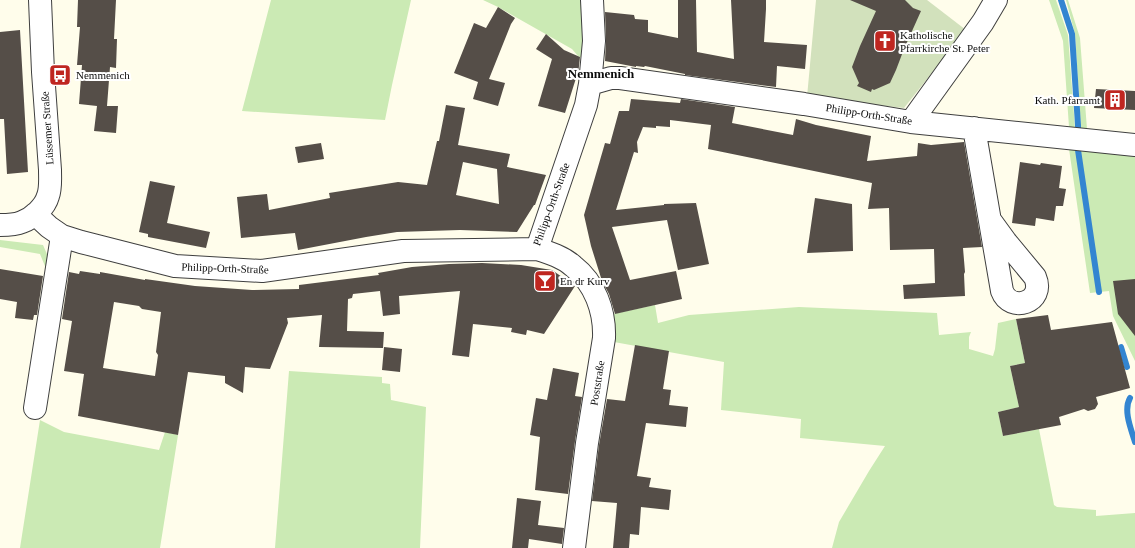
<svg xmlns="http://www.w3.org/2000/svg" width="1135" height="548" viewBox="0 0 1135 548" font-family="'Times New Roman',serif">
  <style>
    .green { fill: #cbeab4 }
    .cemetery { fill: #d2e1bc }
    .lines { fill: none; stroke-linecap: round; stroke-linejoin: round }
    .stream { stroke: #3385d1; stroke-width: 6 }
    .building { fill: #554e48; fill-rule: evenodd }
    .minor-casing { stroke: #3f3f3f; stroke-width: 24 }
    .minor { stroke: #fff; stroke-width: 22 }
    .labels { text-anchor: middle; dominant-baseline: central; stroke-width: 4; stroke-linejoin: round; paint-order: stroke }
    .poi-label { font-size: 11px; fill: #0c0c0c; stroke: #fff; text-anchor: start }
    .street-label { font-size: 11px; fill: #0c0c0c; stroke: #fff }
    .quarter-label { font-size: 13px; font-weight: bold; fill: #0c0c0c; stroke: #fff }
  </style>
  <rect width="100%" height="100%" fill="#fffdeb"/>
  <path class="green" d="M 271,0 L 411,0 L 392,85 L 385,120 L 242,111 Z
    M 483,0 L 583,0 L 583,17 L 582,58 L 578,56 L 572,49 L 498,7 Z
    M 1049,0 L 1056,0 L 1068,35 L 1075,128 L 1069,127 L 1063,41 Z
    M 1066,0 L 1068,0 L 1080,38 L 1087,129 L 1081,128 L 1075,34 Z
    M 1069,149 L 1135,156 L 1135,361 L 1113,316 L 1109,291 L 1090,293 Z
    M 0,240 L 43,245 L 50,261 L 47,271 L 40,254 L 0,247 Z
    M 655,305 L 658,323 L 689,315 L 799,307 L 937,313 L 939,335 L 971,332 L 969,337 L 969,349 L 993,356 L 995,349 L 998,323 L 1016,319 L 1025,363 L 1010,366 L 1019,407 L 998,412 L 1003,436 L 1039,429 L 1054,505 L 1057,507 L 1096,510 L 1096,516 L 1135,513 L 1135,548 L 832,548 L 839,522 L 869,471 L 885,446 L 800,438 L 801,419 L 721,410 L 724,362 L 614,342 L 615,332 L 613,314 Z
    M 289,371 L 382,377 L 382,383 L 390,384 L 391,400 L 426,407 L 420,548 L 275,548 Z
    M 40,420 L 64,432 L 159,450 L 165,432 L 178,435 L 160,548 L 20,548 Z"/>
  <path class="cemetery" d="M 816,0 L 927,0 L 966,30 L 904,108 L 807,97 Z"/>
  <g class="lines">
    <path class="stream" d="M 1061,0 L 1072,34 L 1078,125 L 1078,150 L 1099,292
      M 1121,347 L 1127,367
      M 1130,398 C 1123,410 1131,429 1135,442"/>
  </g>
  <path class="building" d="M 78,0 L 116,0 L 114,39 L 117,39 L 116,68 L 110,67 L 107,106 L 118,106 L 116,133 L 94,131 L 97,106 L 79,104 L 82,65 L 77,65 L 80,27 L 77,27 Z
    M 678,0 L 696,0 L 697,52 L 734,59 L 731,0 L 766,0 L 766,9 L 764,42 L 807,45 L 805,69 L 777,66 L 776,87 L 685,75 L 685,74 L 645,66 L 644,67 L 636,66 L 636,67 L 605,61 L 606,40 L 605,12 L 634,15 L 635,19 L 648,20 L 648,32 L 678,38 Z
    M 850,0 L 905,0 L 913,8 L 921,11 L 904,49 L 896,70 L 890,83 L 874,90 L 872,89 L 871,92 L 857,86 L 859,83 L 852,67 L 860,46 L 876,11 Z
    M 498,7 L 515,18 L 511,24 L 489,79 L 505,83 L 498,106 L 473,99 L 478,82 L 454,73 L 474,23 L 486,28 Z
    M 20,30 L 28,172 L 7,174 L 4,119 L 0,119 L 0,32 Z
    M 546,34 L 564,50 L 580,57 L 578,75 L 577,75 L 565,113 L 538,106 L 552,59 L 536,49 Z
    M 1096,89 L 1135,91 L 1135,110 L 1094,108 Z
    M 631,99 L 680,103 L 681,99 L 735,107 L 732,123 L 793,135 L 796,119 L 816,125 L 871,136 L 867,161 L 917,156 L 918,143 L 931,145 L 964,142 L 982,247 L 963,248 L 965,272 L 964,274 L 965,296 L 904,299 L 903,285 L 935,283 L 934,249 L 890,250 L 889,208 L 868,209 L 872,183 L 708,149 L 711,125 L 670,120 L 670,127 L 656,126 L 656,128 L 643,127 L 637,142 L 638,153 L 634,152 L 616,210 L 664,205 L 664,204 L 696,203 L 709,264 L 678,270 L 667,220 L 612,227 L 630,280 L 676,271 L 682,299 L 615,314 L 609,294 L 602,281 L 591,246 L 584,215 L 605,143 L 610,144 L 619,111 L 629,111 Z
    M 446,105 L 465,108 L 458,145 L 510,154 L 507,167 L 546,175 L 535,205 L 534,205 L 517,232 L 460,230 L 397,232 L 366,237 L 298,250 L 295,233 L 241,238 L 237,197 L 267,194 L 269,210 L 330,198 L 329,193 L 398,182 L 427,185 L 437,141 L 439,141 ZM 463,162 L 497,169 L 499,204 L 456,195 Z
    M 321,143 L 324,159 L 298,163 L 295,147 Z
    M 1020,162 L 1040,165 L 1041,163 L 1062,166 L 1059,188 L 1066,189 L 1063,206 L 1056,206 L 1054,221 L 1036,218 L 1035,226 L 1012,223 Z
    M 150,181 L 175,186 L 167,223 L 210,232 L 206,248 L 148,237 L 148,234 L 139,232 Z
    M 815,198 L 852,204 L 853,251 L 807,253 Z
    M 482,263 L 521,265 L 552,270 L 575,286 L 544,334 L 527,330 L 526,335 L 511,332 L 512,328 L 473,324 L 469,357 L 452,355 L 460,291 L 399,296 L 400,314 L 383,316 L 380,291 L 353,294 L 352,298 L 348,299 L 347,331 L 384,332 L 383,348 L 319,347 L 322,315 L 287,318 L 288,323 L 270,369 L 245,367 L 243,393 L 225,383 L 225,376 L 188,372 L 178,435 L 78,416 L 84,374 L 64,371 L 72,321 L 62,319 L 69,272 L 79,274 L 80,271 L 100,274 L 100,272 L 145,280 L 145,279 L 195,286 L 252,290 L 299,289 L 299,285 L 379,275 L 378,273 L 412,267 L 449,264 ZM 114,302 L 139,306 L 142,309 L 161,312 L 156,352 L 158,355 L 155,376 L 103,368 Z
    M 0,269 L 43,276 L 37,315 L 34,315 L 33,320 L 15,318 L 17,302 L 0,299 Z
    M 1135,279 L 1135,336 L 1118,314 L 1113,281 Z
    M 1048,315 L 1051,330 L 1112,322 L 1130,388 L 1096,397 L 1098,404 L 1095,409 L 1088,411 L 1084,409 L 1059,417 L 1061,425 L 1003,436 L 998,412 L 1019,407 L 1010,366 L 1025,363 L 1016,319 Z
    M 635,345 L 669,351 L 663,389 L 671,390 L 669,405 L 688,407 L 686,427 L 646,423 L 637,476 L 651,478 L 649,487 L 671,490 L 669,510 L 641,507 L 639,535 L 630,534 L 629,548 L 613,548 L 617,503 L 592,501 L 599,445 L 607,399 L 625,401 Z
    M 384,347 L 402,349 L 400,372 L 382,370 Z
    M 553,368 L 579,373 L 575,396 L 582,397 L 575,441 L 568,494 L 535,490 L 540,437 L 530,435 L 536,398 L 547,400 Z
    M 517,498 L 541,501 L 538,525 L 564,528 L 562,544 L 529,539 L 528,548 L 512,548 Z"/>
  <g class="lines">
    <g class="minor-casing">
      <path id="minor" d="M 590,84 L 594,41 L 592,0
        M 911,122 L 983,22 L 996,0
        M 974,128 L 1002,291 C 1010,313 1046,303 1035,277 L 1006,242 L 990,220
        M 35,214 L 49,227 L 62,236 L 81,242 L 175,266 L 262,271 L 403,251 L 537,249 C 550,253 563,257 573,266 C 595,283 605,311 604,338 L 587,443 L 574,548
        M 0,225 C 7,225 15,225 22,222 C 33,218 45,207 48,196 C 51,188 50,179 50,170 L 43,72 L 40,0
        M 537,249 L 586,105 L 590,84 L 611,78 L 620,78 L 804,104 L 911,122 L 1135,145
        M 35,408 L 62,236"/>
    </g>
    <use href="#minor" class="minor"/>
  </g>
  <defs>
    <g id="church-square" transform="scale(1.15)"><rect x="-9" y="-9" width="18" height="18" rx="4" fill="#bf2620" stroke="#fff"/><path d="M-1.2-6h2.4v3.5h3.3v2.4h-3.3V6h-2.4V-.1h-3.3v-2.4h3.3Z" fill="#fff"/></g>
    <g id="bus-square" transform="scale(1.15)"><rect x="-9" y="-9" width="18" height="18" rx="4" fill="#bf2620" stroke="#fff"/><path d="M-5-6H5V4H4V6H2V4H-2V6H-4V4H-5ZM-3.5-4V0h7V-4ZM-3.5 1.2v1.5H-2V1.2ZM2 1.2v1.5H3.5V1.2Z" fill="#fff"/></g>
    <g id="building-square" transform="scale(1.15)"><rect x="-9" y="-9" width="18" height="18" rx="4" fill="#bf2620" stroke="#fff"/><path d="M-4-6H4V6H1V3H-1V6H-4ZM-2.5-4.3h1.7v1.8h-1.7ZM.8-4.3h1.7v1.8H.8ZM-2.5-1h1.7V.8h-1.7ZM.8-1h1.7V.8H.8Z" fill="#fff"/></g>
    <g id="bar-square" transform="scale(1.15)"><rect x="-9" y="-9" width="18" height="18" rx="4" fill="#bf2620" stroke="#fff"/><path d="M-6-5H6L.8 .8V4.5H3.5V6h-7V4.5H-.8V.8Z" fill="#fff"/></g>
  </defs>
  <g fill-rule="evenodd">
    <use href="#church-square" x="885" y="41"/>
    <use href="#bus-square" x="60" y="75"/>
    <use href="#building-square" x="1115" y="100"/>
    <use href="#bar-square" x="545" y="281"/>
  </g>
  <g class="labels">
    <g class="poi-label">
      <text x="900" y="35">Katholische<tspan x="900" dy="13">Pfarrkirche St. Peter</tspan></text>
      <text x="76" y="75">Nemmenich</text>
      <text x="1100" y="100" text-anchor="end">Kath. Pfarramt</text>
      <text x="560" y="281">En dr Kurv</text>
    </g>
    <g class="street-label">
      <text transform="translate(869 114) rotate(9)">Philipp-Orth-Straße</text>
      <text transform="translate(47 128) rotate(-94)">Lüssemer Straße</text>
      <text transform="translate(551 204) rotate(-70)">Philipp-Orth-Straße</text>
      <text transform="translate(225 268) rotate(2)">Philipp-Orth-Straße</text>
      <text transform="translate(597 383) rotate(-81)">Poststraße</text>
    </g>
    <g class="quarter-label">
      <text x="601" y="73">Nemmenich</text>
    </g>
  </g>
</svg>
